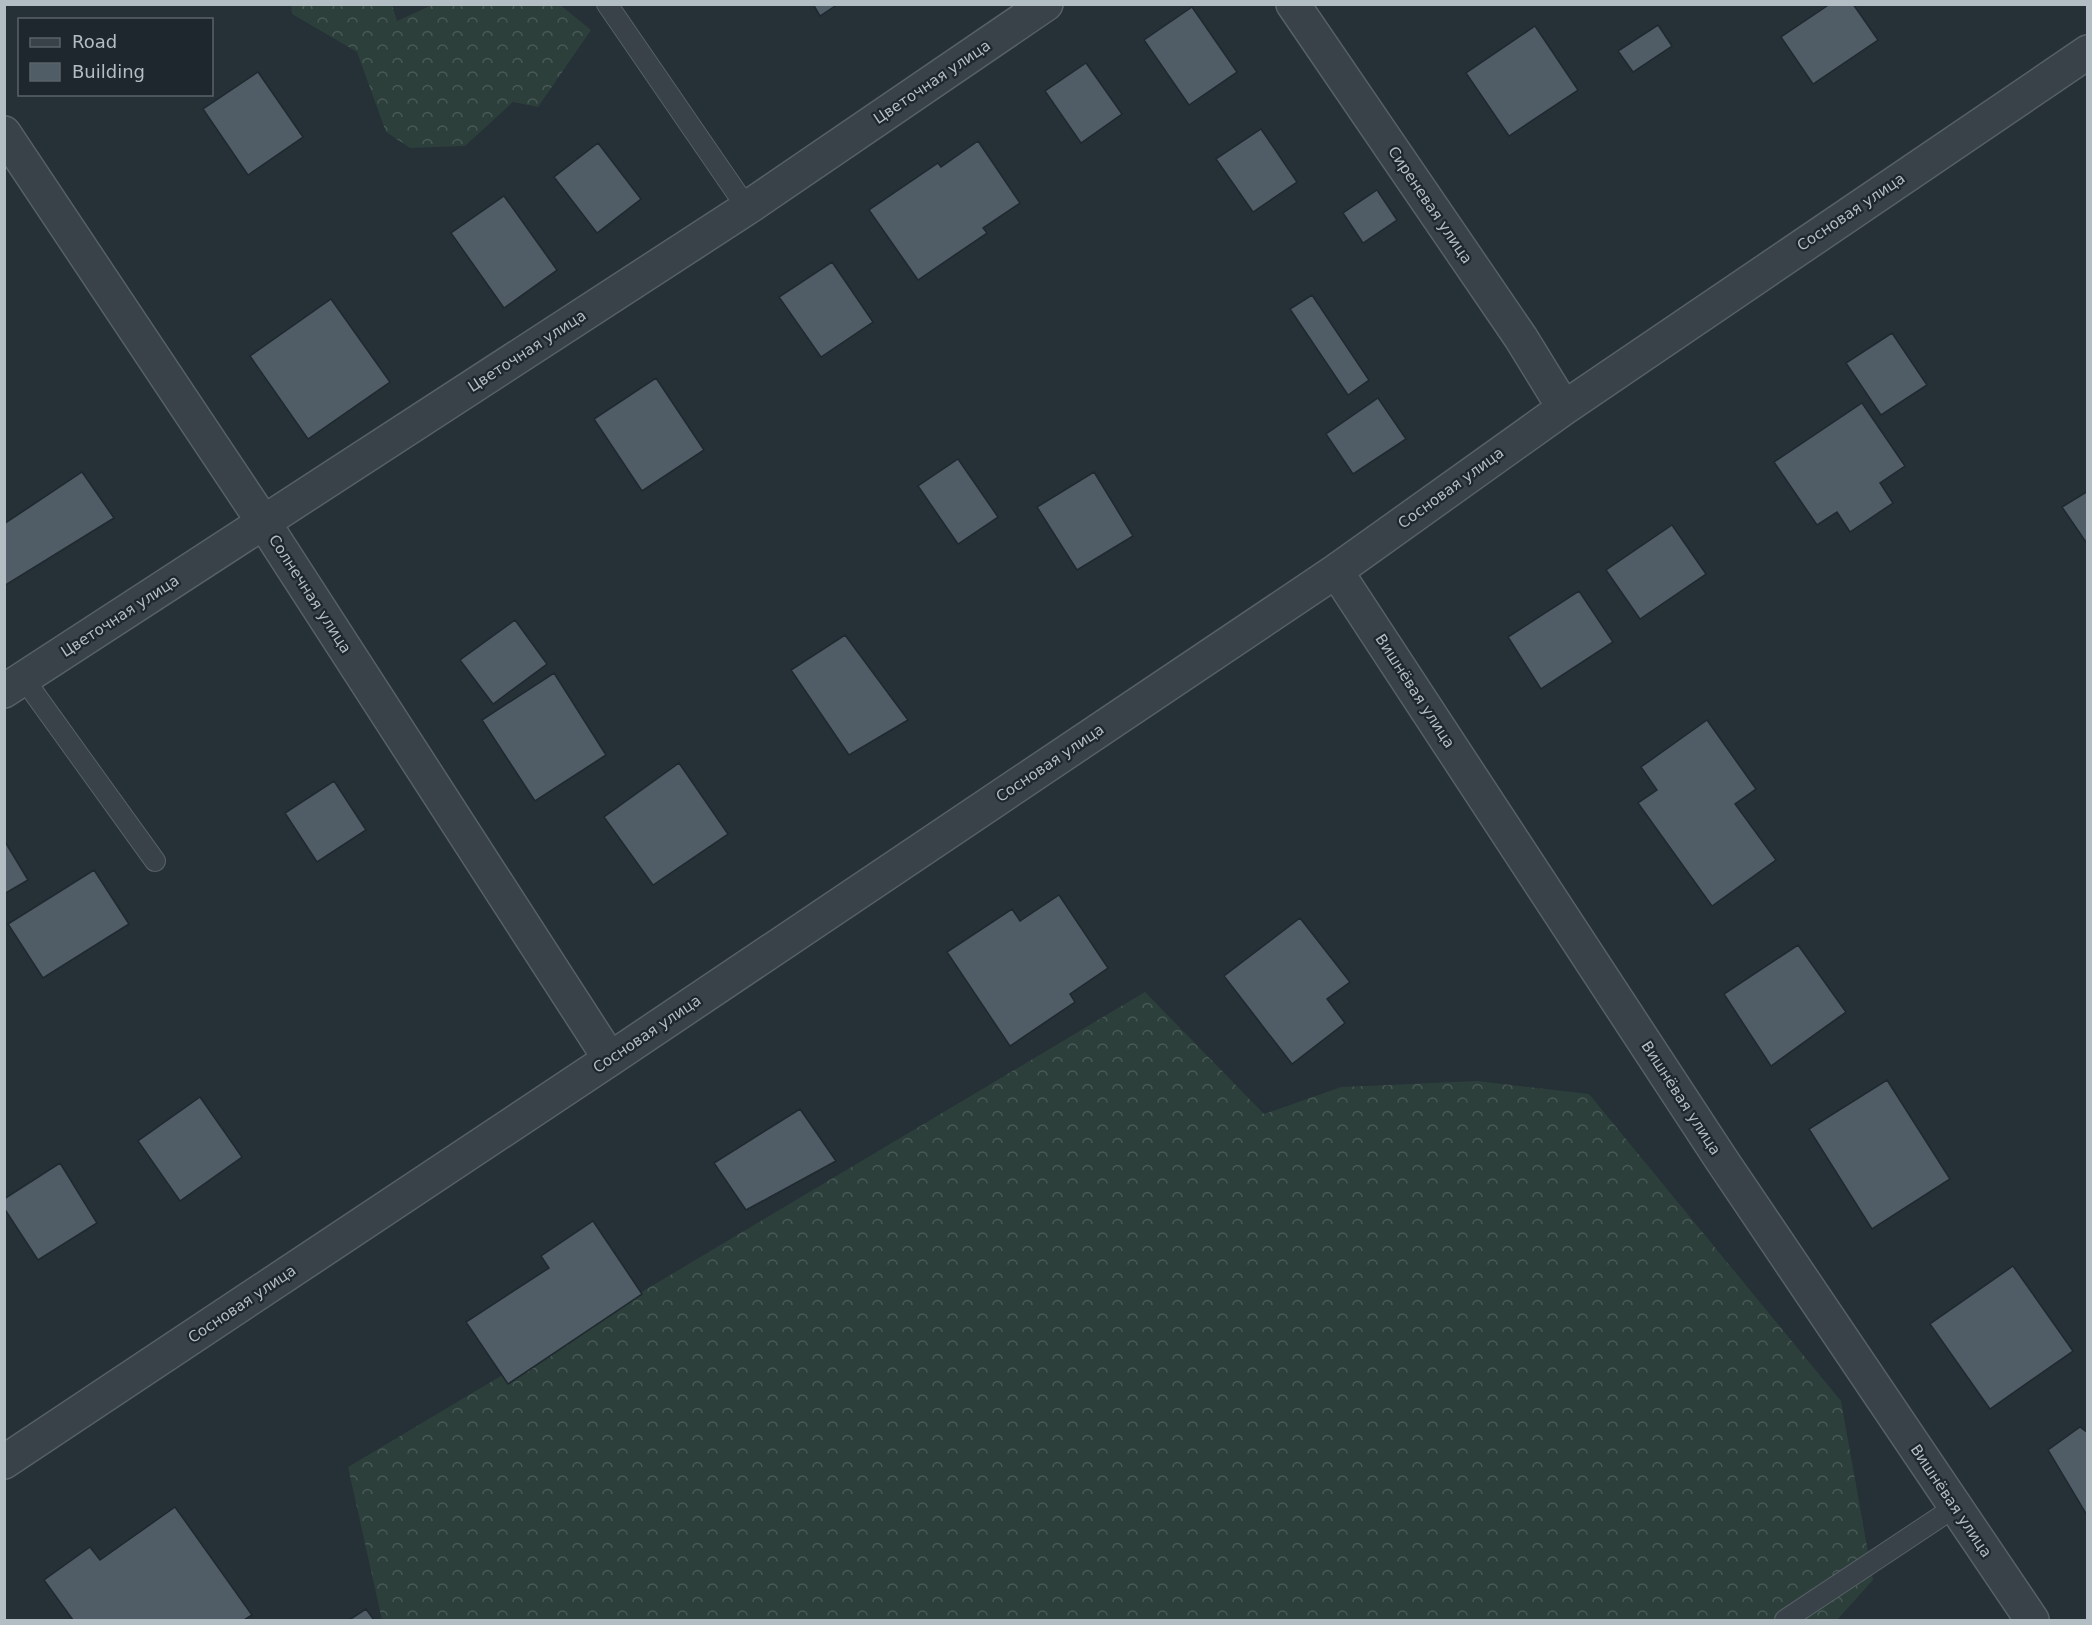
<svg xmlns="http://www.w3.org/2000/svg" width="2092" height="1625" viewBox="0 0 2092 1625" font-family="'DejaVu Sans',sans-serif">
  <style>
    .forest { fill: url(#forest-crowns) }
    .building { fill: #505d66; stroke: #1f292f; stroke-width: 1.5 }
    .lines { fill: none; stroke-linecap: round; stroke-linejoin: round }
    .service-casing { stroke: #566066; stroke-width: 22 }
    .minor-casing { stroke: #566066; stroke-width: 36 }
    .service { stroke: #384248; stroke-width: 20 }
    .minor { stroke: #384248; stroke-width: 33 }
    .labels { text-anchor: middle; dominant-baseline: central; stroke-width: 4.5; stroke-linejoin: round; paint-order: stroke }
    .street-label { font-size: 15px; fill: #b3bdc4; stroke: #1d272d }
  </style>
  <defs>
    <pattern id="forest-crowns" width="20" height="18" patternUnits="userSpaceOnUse" patternTransform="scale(1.5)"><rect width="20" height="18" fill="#2c3f3b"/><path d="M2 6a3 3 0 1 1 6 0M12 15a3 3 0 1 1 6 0" fill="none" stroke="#485956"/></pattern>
  </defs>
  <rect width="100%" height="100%" fill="#253037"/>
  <path class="forest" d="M 291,5 L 392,5 L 397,21 L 432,5 L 559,4 L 591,30 L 538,107 L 513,102 L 465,146 L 410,148 L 386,132 L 357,52 L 292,14 Z
    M 1145,992 L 1264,1114 L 1341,1087 L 1477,1081 L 1589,1094 L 1841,1401 L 1873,1580 L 1837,1620 L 382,1620 L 348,1467 Z"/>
  <path class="building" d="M 813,4 L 838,4 L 820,16 Z
    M 1830,4 L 1853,4 L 1878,40 L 1813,84 L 1781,37 Z
    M 1192,7 L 1237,72 L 1189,105 L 1144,40 Z
    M 1658,25 L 1672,46 L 1633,72 L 1618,51 Z
    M 1535,26 L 1578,90 L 1509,136 L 1466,73 Z
    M 1086,63 L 1122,114 L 1081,143 L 1045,91 Z
    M 258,72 L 303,137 L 248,175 L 203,109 Z
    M 1261,129 L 1297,182 L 1253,212 L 1216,159 Z
    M 978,141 L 1020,203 L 983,228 L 987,233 L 918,280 L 869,210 L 938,163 L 941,167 Z
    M 598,143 L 641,199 L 597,233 L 554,177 Z
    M 1377,190 L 1397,220 L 1363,243 L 1343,213 Z
    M 504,196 L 557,270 L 504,308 L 451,233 Z
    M 832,262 L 873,322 L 821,357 L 779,297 Z
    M 1312,295 L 1369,380 L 1348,395 L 1290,309 Z
    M 331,299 L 390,382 L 308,439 L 250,356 Z
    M 1892,333 L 1927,385 L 1881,415 L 1846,363 Z
    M 656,378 L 704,450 L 642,491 L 594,419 Z
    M 1378,398 L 1406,439 L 1353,474 L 1326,434 Z
    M 1862,403 L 1905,466 L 1880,483 L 1893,503 L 1850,532 L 1837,512 L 1817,525 L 1774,462 Z
    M 958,459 L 998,517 L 958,544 L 918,486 Z
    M 82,472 L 114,518 L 4,586 L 4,524 Z
    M 1094,472 L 1133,536 L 1077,570 L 1037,507 Z
    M 2088,491 L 2088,545 L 2062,507 Z
    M 1672,525 L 1706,574 L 1640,619 L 1606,570 Z
    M 1579,591 L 1613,642 L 1541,689 L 1508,637 Z
    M 515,620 L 547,664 L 493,704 L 460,660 Z
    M 845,635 L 908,720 L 849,755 L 791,670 Z
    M 554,673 L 606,755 L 535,801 L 482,720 Z
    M 1707,720 L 1756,789 L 1735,804 L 1776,860 L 1712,906 L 1638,803 L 1657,790 L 1641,767 Z
    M 679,763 L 728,834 L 653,885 L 604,817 Z
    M 334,781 L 366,830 L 317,862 L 285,813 Z
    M 4,840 L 28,880 L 4,894 Z
    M 94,870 L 129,924 L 43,978 L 8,924 Z
    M 1059,895 L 1108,968 L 1070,994 L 1075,1002 L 1010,1046 L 947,952 L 1012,909 L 1020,921 Z
    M 1300,918 L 1350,982 L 1327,999 L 1345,1023 L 1292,1064 L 1224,976 Z
    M 1798,945 L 1846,1012 L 1771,1066 L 1724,994 Z
    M 1887,1080 L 1950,1179 L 1872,1229 L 1809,1129 Z
    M 200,1097 L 242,1157 L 180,1201 L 138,1141 Z
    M 800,1109 L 836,1161 L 746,1210 L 714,1163 Z
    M 60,1163 L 97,1223 L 38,1260 L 4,1208 L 4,1199 Z
    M 593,1221 L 642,1294 L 508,1384 L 466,1322 L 549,1268 L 541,1256 Z
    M 2013,1266 L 2073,1351 L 1990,1409 L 1930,1324 Z
    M 2080,1427 L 2088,1433 L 2088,1517 L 2048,1450 Z
    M 175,1507 L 252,1615 L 244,1620 L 73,1620 L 44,1580 L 90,1547 L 100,1560 Z
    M 366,1609 L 374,1620 L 349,1620 Z"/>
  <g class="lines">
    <g class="service-casing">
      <path id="service" d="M 607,4 L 747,208
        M 24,679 L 155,861
        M 1785,1620 L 1955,1507"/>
    </g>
    <g class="minor-casing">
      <path id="minor" d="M 1293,4 L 1521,338 L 1564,408
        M 4,133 L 264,523 L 610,1059
        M 1336,571 L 1721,1159 L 2032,1620
        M 4,691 L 747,208 L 1046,4
        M 4,1462 L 610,1059 L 1336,571 L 1564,408 L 2088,52"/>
    </g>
    <use href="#service" class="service"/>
    <use href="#minor" class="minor"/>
  </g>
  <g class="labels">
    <g class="street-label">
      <text transform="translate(932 82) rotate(-34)">Цветочная улица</text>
      <text transform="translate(1430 205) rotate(56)">Сиреневая улица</text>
      <text transform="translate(1851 212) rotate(-34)">Сосновая улица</text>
      <text transform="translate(527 351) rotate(-33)">Цветочная улица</text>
      <text transform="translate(1451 488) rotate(-36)">Сосновая улица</text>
      <text transform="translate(310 594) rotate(57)">Солнечная улица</text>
      <text transform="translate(120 616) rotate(-33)">Цветочная улица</text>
      <text transform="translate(1415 691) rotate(57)">Вишнёвая улица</text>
      <text transform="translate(1050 763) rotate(-34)">Сосновая улица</text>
      <text transform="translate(647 1034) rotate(-34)">Сосновая улица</text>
      <text transform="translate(1681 1098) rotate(57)">Вишнёвая улица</text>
      <text transform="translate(242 1304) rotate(-34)">Сосновая улица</text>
      <text transform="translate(1951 1501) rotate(56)">Вишнёвая улица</text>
    </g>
  </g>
  <rect width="2092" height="1625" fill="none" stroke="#b3bdc4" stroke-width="12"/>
  <rect x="18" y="18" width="195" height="78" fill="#1d272d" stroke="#596369" stroke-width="1.5"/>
  <rect x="30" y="38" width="30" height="9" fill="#384248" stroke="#596369" stroke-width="1.5"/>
  <text x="72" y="48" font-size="18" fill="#b3bdc4">Road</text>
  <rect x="30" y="63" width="30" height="18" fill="#505d66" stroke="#596369" stroke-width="1.5"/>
  <text x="72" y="78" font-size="18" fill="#b3bdc4">Building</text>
</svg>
